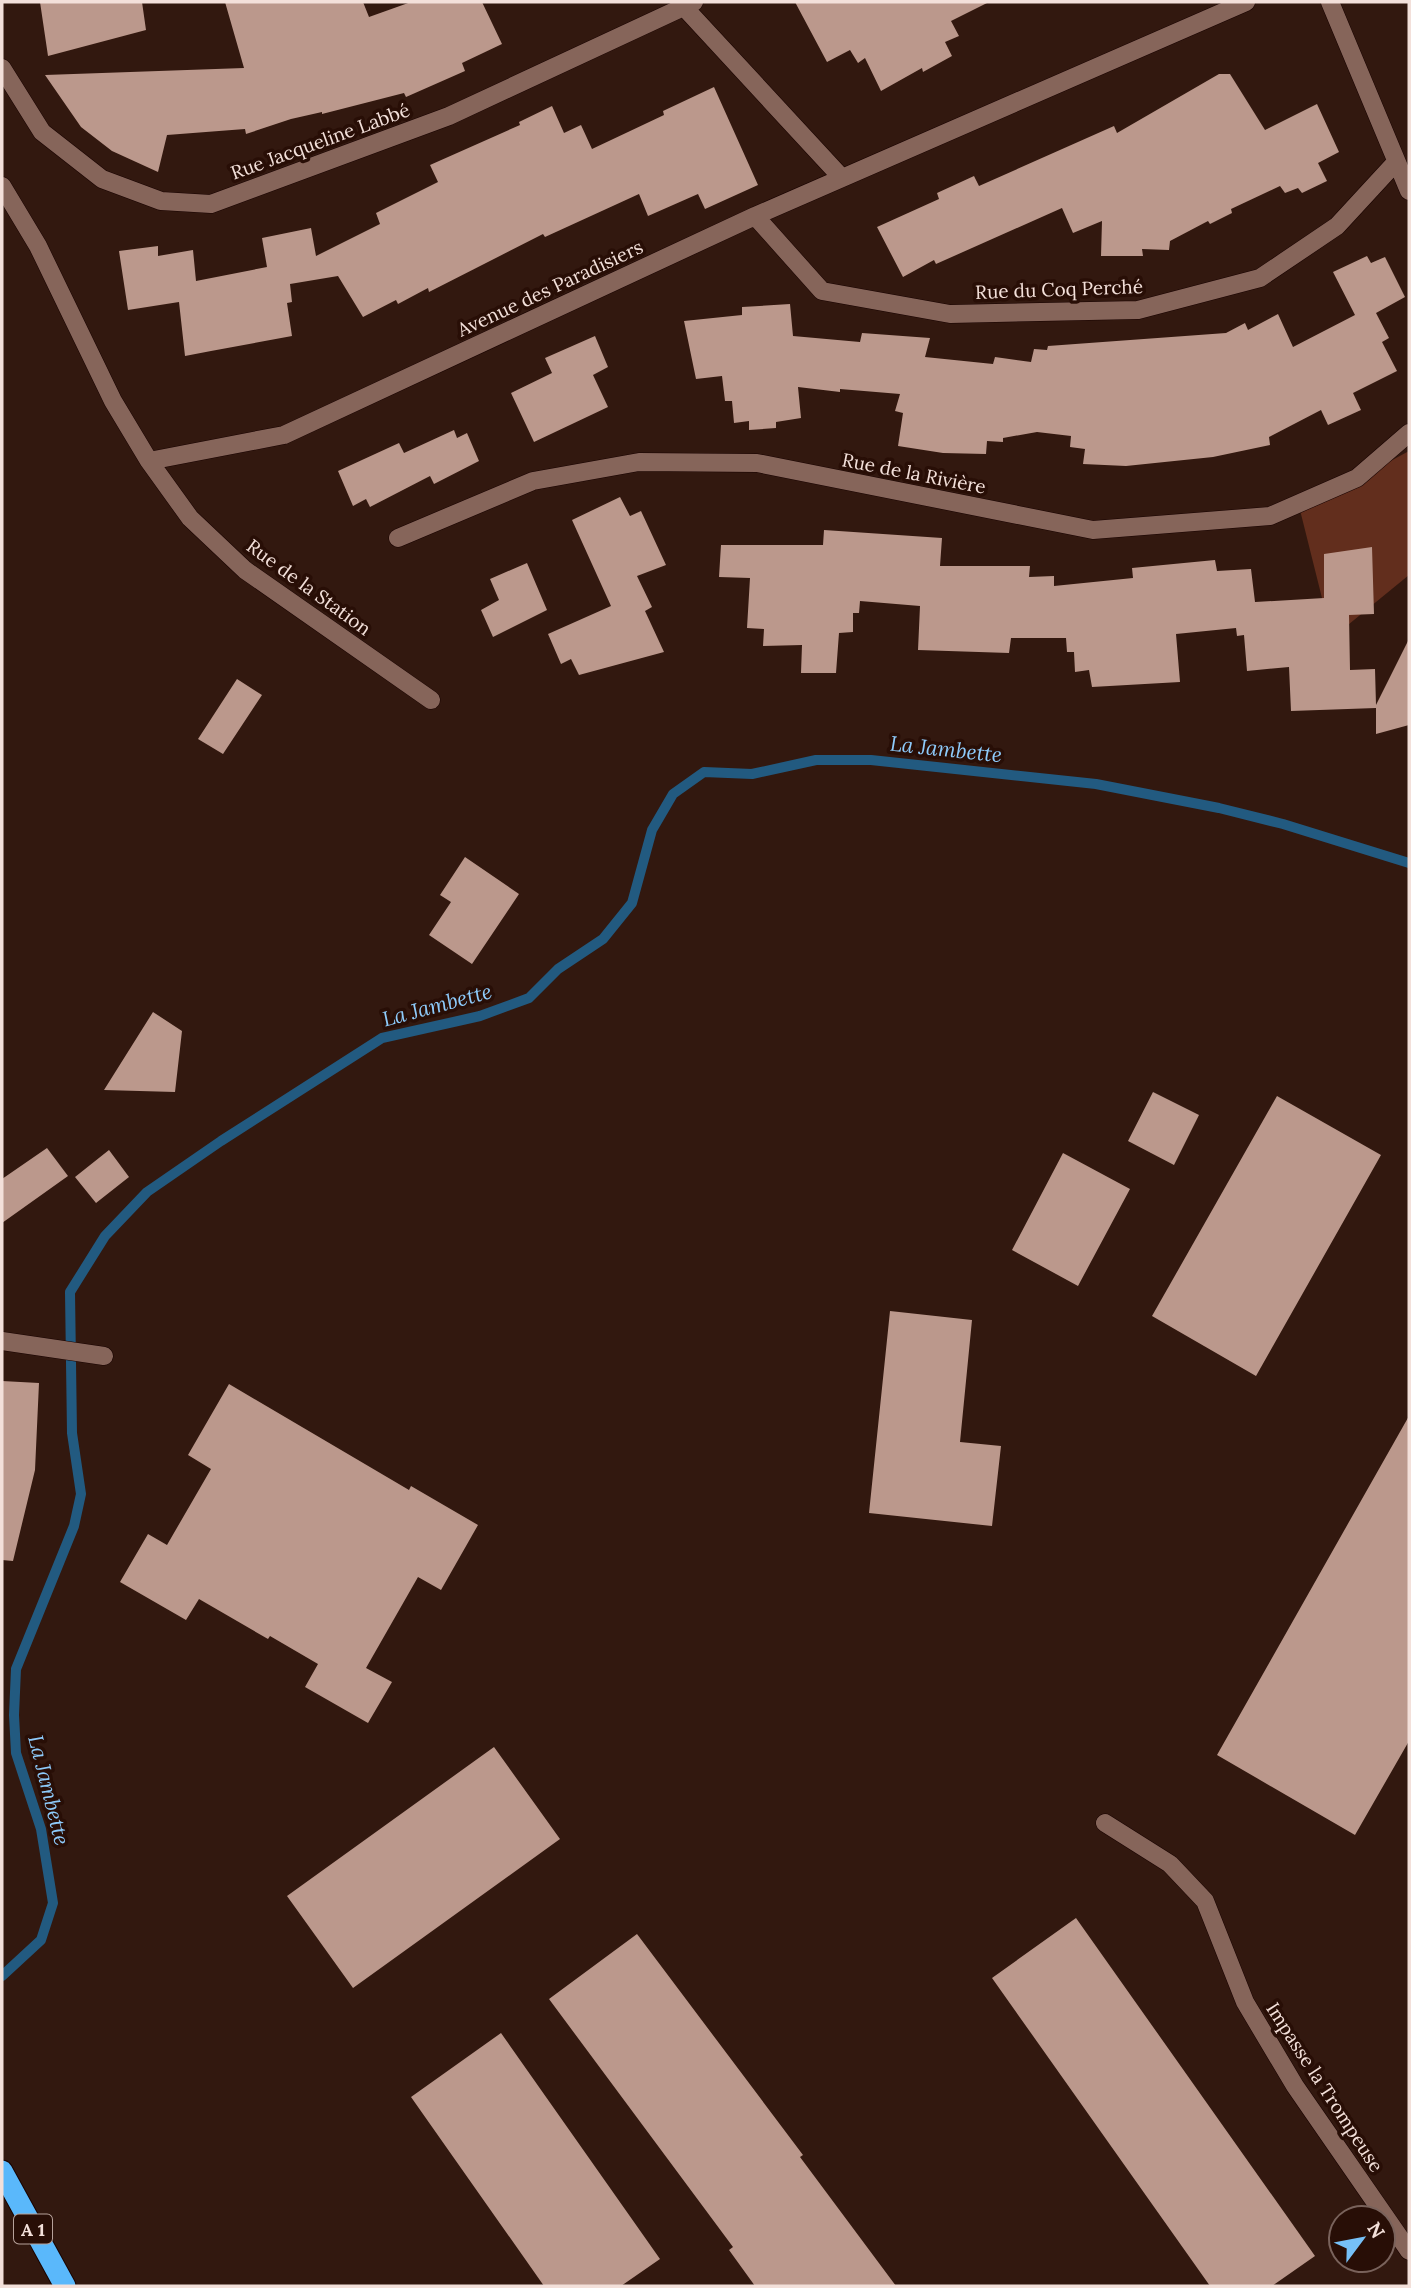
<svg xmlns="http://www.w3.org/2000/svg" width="1411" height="2288" viewBox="0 0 1411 2288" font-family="Lora,serif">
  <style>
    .green { fill: #622e1d }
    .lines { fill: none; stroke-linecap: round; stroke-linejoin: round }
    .stream { stroke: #225a80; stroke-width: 10 }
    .building { fill: #bb988c }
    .street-casing { stroke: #190300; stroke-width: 19 }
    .highway-casing { stroke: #190300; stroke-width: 23 }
    .street { stroke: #86655a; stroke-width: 18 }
    .highway { stroke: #5ab8fb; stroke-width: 21 }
    .labels { text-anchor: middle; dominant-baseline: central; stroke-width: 7; stroke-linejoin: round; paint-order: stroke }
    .shield { fill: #280e06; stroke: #b6a19a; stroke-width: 2 }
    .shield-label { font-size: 18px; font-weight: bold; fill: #f3e0da }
    .street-label { font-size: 19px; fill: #f3e0da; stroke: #280e06 }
    .water-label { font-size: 21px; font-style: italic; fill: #8ecbfb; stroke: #280e06 }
  </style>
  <rect width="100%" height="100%" fill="#32180f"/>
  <path class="green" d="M 1409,451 L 1409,575 L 1332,638 L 1300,510 Z"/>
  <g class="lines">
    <path class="stream" d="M 2,1976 L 41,1940 L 53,1903 L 41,1829 L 16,1753 L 14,1715 L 16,1669 L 74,1526 L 81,1494 L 72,1433 L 70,1292 L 105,1236 L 147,1192 L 221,1141 L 382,1038 L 480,1016 L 529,998 L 558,969 L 603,939 L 632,903 L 652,830 L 673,794 L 704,772 L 752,774 L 816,760 L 871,760 L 1096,784 L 1219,808 L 1283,824 L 1409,863"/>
  </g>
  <path class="building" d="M 40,2 L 142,2 L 146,30 L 48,56 Z
    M 225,2 L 363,2 L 369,17 L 411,2 L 482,2 L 502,44 L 462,63 L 465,71 L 406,97 L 404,93 L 322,114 L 322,112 L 291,119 L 246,134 L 245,129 L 167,135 L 158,172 L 112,151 L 81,127 L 45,75 L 244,68 Z
    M 795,2 L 989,2 L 951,21 L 959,36 L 945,42 L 952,56 L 923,72 L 922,68 L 881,91 L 865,58 L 858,63 L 850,50 L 827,62 Z
    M 1219,74 L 1230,74 L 1265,130 L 1317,104 L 1339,152 L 1318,163 L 1327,181 L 1302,193 L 1298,188 L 1285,193 L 1280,186 L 1231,209 L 1232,213 L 1210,224 L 1208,221 L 1170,241 L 1169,250 L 1142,249 L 1143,256 L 1101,256 L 1102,221 L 1073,233 L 1062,208 L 936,264 L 934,260 L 903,277 L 877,227 L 939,199 L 937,193 L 974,176 L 979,186 L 1114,126 L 1117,133 Z
    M 714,87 L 758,185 L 705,209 L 698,194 L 648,216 L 639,194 L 545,237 L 543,234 L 429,292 L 428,288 L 398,304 L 396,300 L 363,317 L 338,276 L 290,284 L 292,302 L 287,303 L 292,336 L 211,351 L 185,356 L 179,302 L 128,310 L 119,251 L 158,246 L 158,256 L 193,250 L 196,281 L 267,267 L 262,238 L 311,228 L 316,256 L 380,224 L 376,213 L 438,182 L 430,165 L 520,125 L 519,122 L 552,106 L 564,133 L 581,125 L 592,149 L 664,115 L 663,111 Z
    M 1367,256 L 1371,263 L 1385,257 L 1405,297 L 1376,313 L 1389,338 L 1382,342 L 1397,371 L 1353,393 L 1361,410 L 1328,425 L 1321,410 L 1269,437 L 1270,445 L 1213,457 L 1126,466 L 1083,464 L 1085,449 L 1070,447 L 1071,436 L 1037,432 L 1003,438 L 1003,442 L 987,441 L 986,454 L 943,453 L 898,446 L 903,413 L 895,411 L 900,394 L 840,389 L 840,392 L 798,387 L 801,418 L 776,422 L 776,428 L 749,430 L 749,421 L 734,423 L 732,401 L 725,401 L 722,376 L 696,379 L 684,321 L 742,315 L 742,307 L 790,304 L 793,336 L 860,342 L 862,333 L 930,338 L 925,357 L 993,364 L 995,357 L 1031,362 L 1034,349 L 1047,350 L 1048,346 L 1226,333 L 1245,323 L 1248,330 L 1278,314 L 1293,347 L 1355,315 L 1333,272 Z
    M 595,336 L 608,367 L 593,375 L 608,407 L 534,442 L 511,393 L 552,373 L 545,358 Z
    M 454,430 L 457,438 L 467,433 L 479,461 L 434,484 L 430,476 L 370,507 L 366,499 L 353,506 L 338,471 L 399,443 L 404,453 Z
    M 620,497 L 630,516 L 641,511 L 666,565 L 637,576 L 652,607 L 645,611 L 664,652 L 579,675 L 571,659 L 561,664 L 548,634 L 611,606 L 572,520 Z
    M 824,530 L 942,538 L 940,566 L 1030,566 L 1029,577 L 1054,576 L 1054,586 L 1133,578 L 1132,568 L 1215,560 L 1217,571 L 1251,569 L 1255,602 L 1324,598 L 1324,554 L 1372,547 L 1374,614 L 1349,615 L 1350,670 L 1375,669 L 1376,705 L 1409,639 L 1409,725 L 1376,734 L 1376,708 L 1291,711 L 1289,667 L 1247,671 L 1244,635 L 1237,636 L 1236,628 L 1176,634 L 1180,682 L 1092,687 L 1089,670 L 1075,672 L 1074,652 L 1067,652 L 1066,638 L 1011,638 L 1009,653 L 918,650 L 920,606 L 860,601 L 859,613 L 853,613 L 853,632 L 839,633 L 836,673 L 801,673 L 802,645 L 763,646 L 764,629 L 747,628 L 750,578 L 719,577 L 721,545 L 823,545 Z
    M 527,563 L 547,610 L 493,637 L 481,610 L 499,600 L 490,579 Z
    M 237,679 L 262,695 L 223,754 L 198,739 Z
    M 465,857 L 519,894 L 472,964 L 429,935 L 451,902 L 440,895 Z
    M 153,1012 L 182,1031 L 175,1092 L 104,1090 Z
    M 1153,1092 L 1199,1115 L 1174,1165 L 1128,1141 Z
    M 1277,1096 L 1381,1155 L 1256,1376 L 1152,1316 Z
    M 47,1148 L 68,1176 L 2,1223 L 2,1179 Z
    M 109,1150 L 129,1177 L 96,1203 L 75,1177 Z
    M 1063,1153 L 1130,1189 L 1078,1286 L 1012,1250 Z
    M 890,1311 L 972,1320 L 960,1442 L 1001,1446 L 992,1526 L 869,1513 Z
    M 2,1381 L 39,1383 L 35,1470 L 13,1561 L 2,1560 Z
    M 229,1384 L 409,1490 L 411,1486 L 478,1525 L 441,1590 L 418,1577 L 366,1668 L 392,1682 L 368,1723 L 305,1687 L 318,1664 L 270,1636 L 268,1639 L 199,1599 L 186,1620 L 120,1582 L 148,1534 L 167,1545 L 211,1469 L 188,1455 Z
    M 1409,1416 L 1409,1741 L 1355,1835 L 1217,1755 Z
    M 494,1747 L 560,1839 L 353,1988 L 287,1896 Z
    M 1076,1918 L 1315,2256 L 1272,2286 L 1210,2286 L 992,1978 Z
    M 637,1934 L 803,2155 L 800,2157 L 896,2286 L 755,2286 L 729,2250 L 733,2247 L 549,1999 Z
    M 501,2033 L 660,2259 L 621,2286 L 544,2286 L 411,2097 Z"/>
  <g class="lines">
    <g class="street-casing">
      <path id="street" d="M 1330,2 L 1409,191
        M 684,7 L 842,178
        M 2,68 L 42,132 L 102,179 L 161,201 L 211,204 L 449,116 L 694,2
        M 2,186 L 38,246 L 113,401 L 149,461 L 190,518 L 245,570 L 431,700
        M 755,216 L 822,291 L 950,314 L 1138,310 L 1260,278 L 1337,226 L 1396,162
        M 149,461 L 284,435 L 755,216 L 1246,2
        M 398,538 L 533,481 L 639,462 L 757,463 L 1093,530 L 1270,516 L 1357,478 L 1409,433
        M 2,1341 L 104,1356
        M 1105,1823 L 1170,1864 L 1205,1901 L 1245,2002 L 1295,2086 L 1409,2251"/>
    </g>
    <g class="highway-casing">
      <path id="highway" d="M 2,2171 L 65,2286"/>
    </g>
    <use href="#street" class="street"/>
    <use href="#highway" class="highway"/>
  </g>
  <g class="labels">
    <rect class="shield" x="14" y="2214.5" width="38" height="29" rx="5"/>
    <g class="shield-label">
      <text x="33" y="2229">A 1</text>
    </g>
    <g class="street-label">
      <text transform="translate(320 141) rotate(-20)">Rue Jacqueline Labbé</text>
      <text transform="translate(550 288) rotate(-25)">Avenue des Paradisiers</text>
      <text transform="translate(1059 289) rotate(-2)">Rue du Coq Perché</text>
      <text transform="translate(914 473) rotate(11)">Rue de la Rivière</text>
      <text transform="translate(309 587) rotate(36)">Rue de la Station</text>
      <text transform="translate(1325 2087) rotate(57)">Impasse la Trompeuse</text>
    </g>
    <g class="water-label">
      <text transform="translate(946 749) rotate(6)">La Jambette</text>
      <text transform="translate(437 1005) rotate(-15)">La Jambette</text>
      <text transform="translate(49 1790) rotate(76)">La Jambette</text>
    </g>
  </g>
  <rect width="1411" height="2288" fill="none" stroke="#f3e0da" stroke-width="7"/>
  <g transform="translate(1362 2239) rotate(58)"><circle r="33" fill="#280e06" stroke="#79625b" stroke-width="2"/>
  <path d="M0-5L12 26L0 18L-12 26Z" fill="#76c0f7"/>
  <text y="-10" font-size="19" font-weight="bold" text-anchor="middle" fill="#f3e0da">N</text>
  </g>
</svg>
